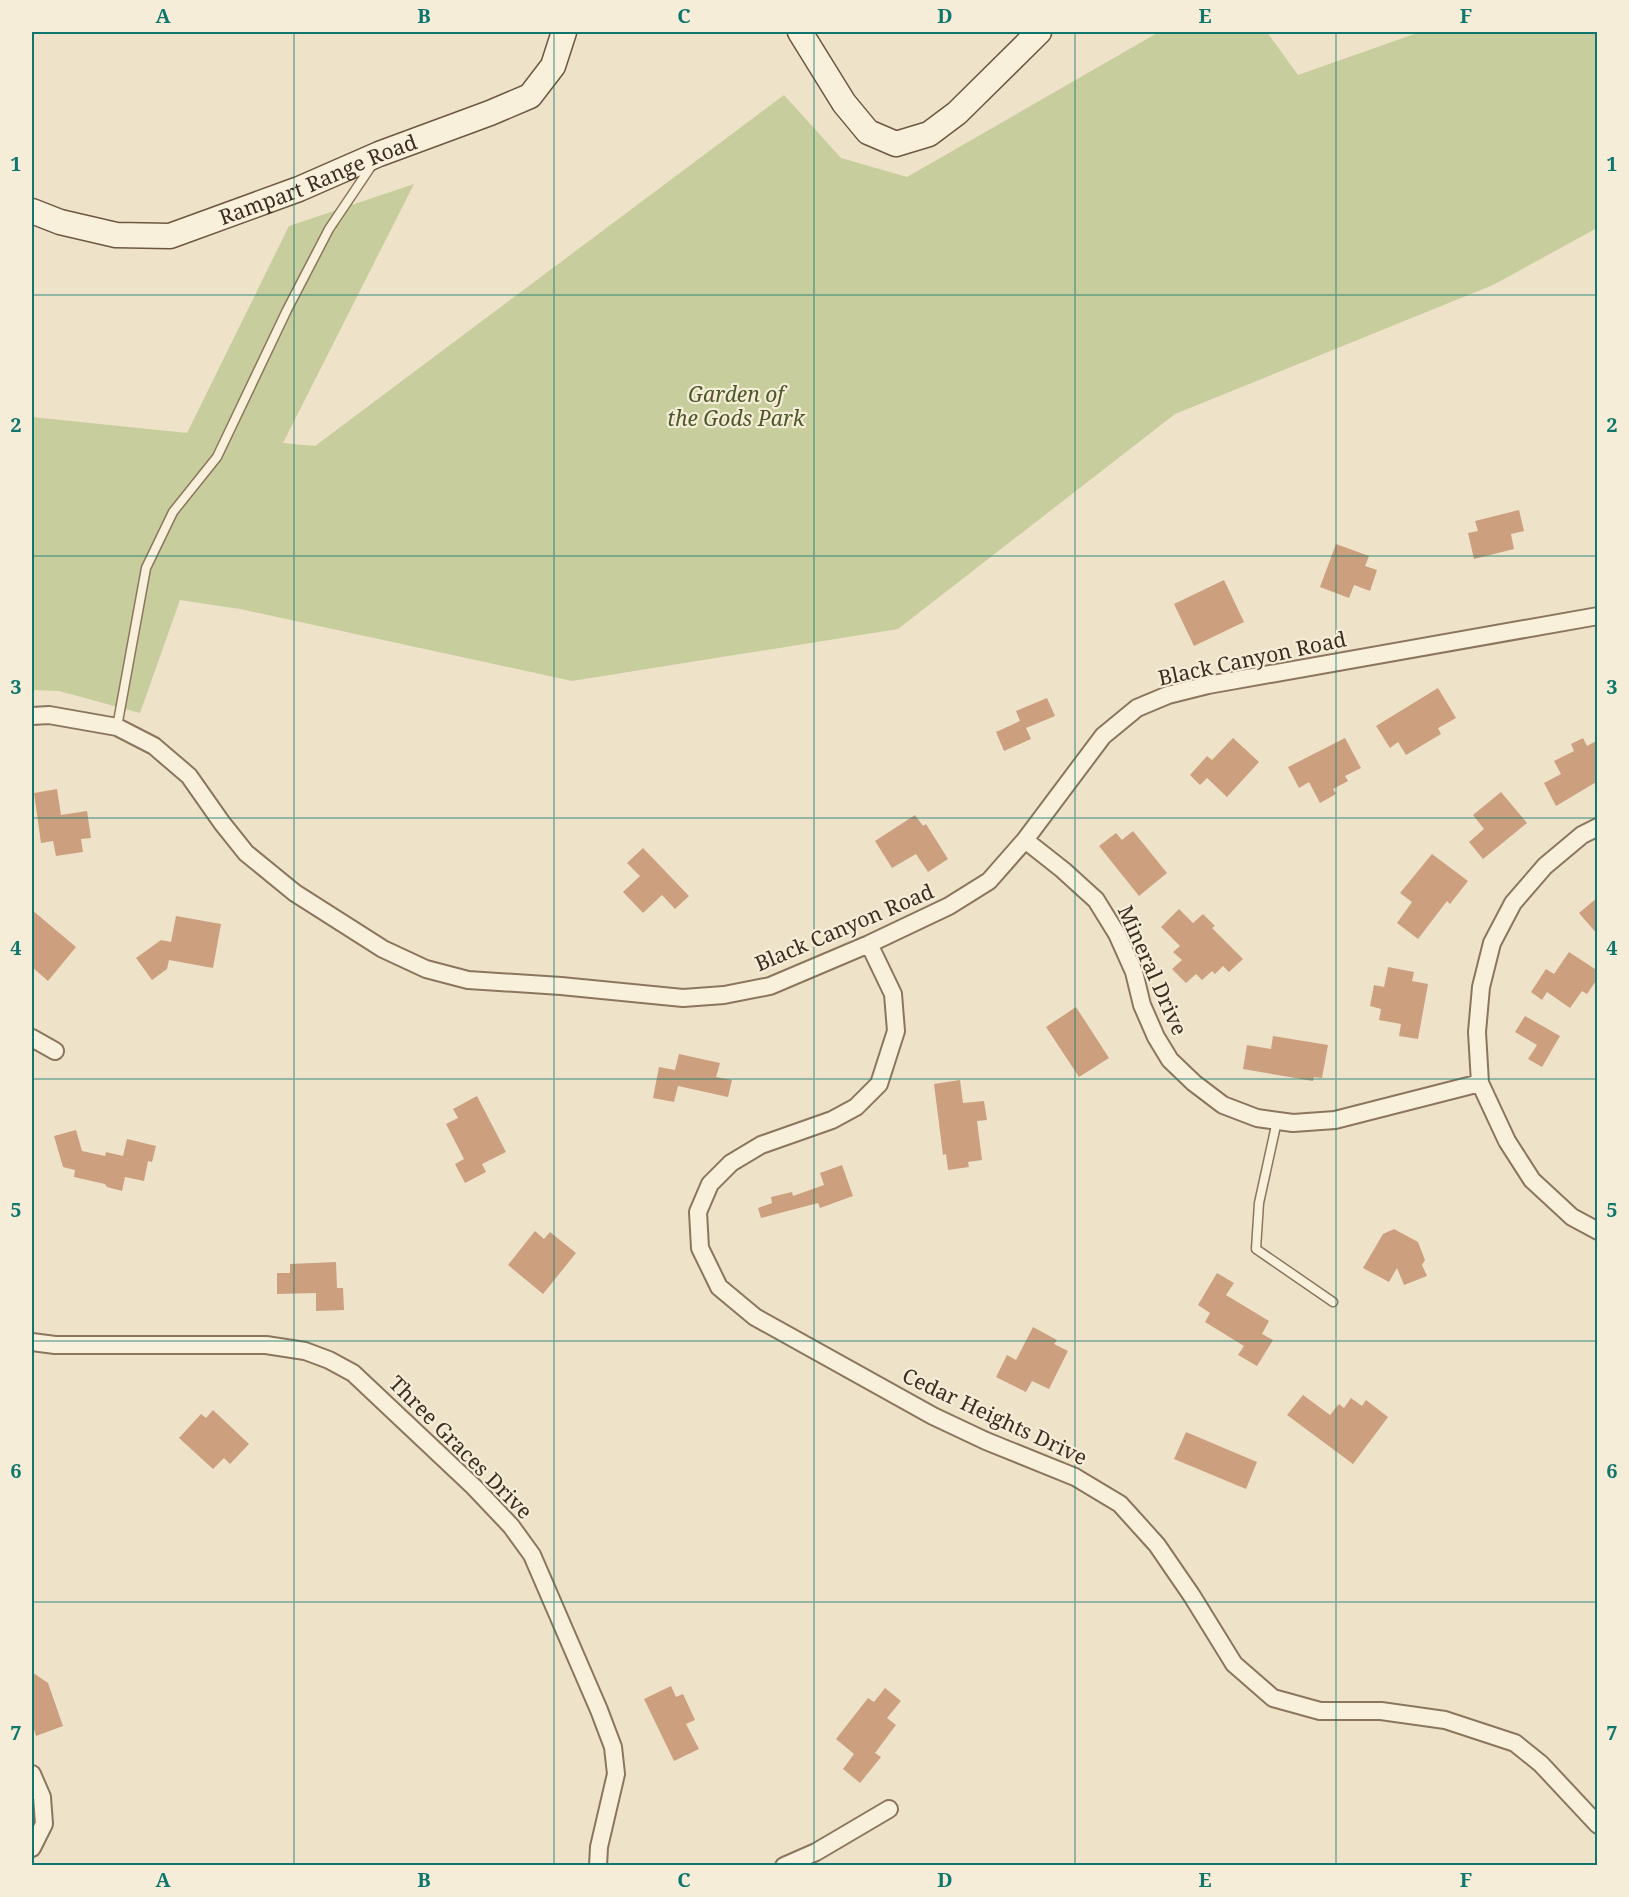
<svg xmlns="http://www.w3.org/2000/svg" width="1629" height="1897" viewBox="0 0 1629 1897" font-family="'Noto Serif',serif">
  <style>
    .green { fill: #c7cd9c }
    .building { fill: #cc9f7f }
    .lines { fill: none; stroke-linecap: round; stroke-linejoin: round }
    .lane-casing { stroke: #8b765d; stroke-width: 11 }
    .street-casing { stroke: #8b765d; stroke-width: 20 }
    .secondary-casing { stroke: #6d5740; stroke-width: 27 }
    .lane { stroke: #f9f0dc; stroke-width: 8 }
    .street { stroke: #f9f0dc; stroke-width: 16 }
    .secondary { stroke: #f9f0dc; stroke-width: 24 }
    .grid { fill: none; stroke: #0f766e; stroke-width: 1.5; stroke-opacity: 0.55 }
    .labels { text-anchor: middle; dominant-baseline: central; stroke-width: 4.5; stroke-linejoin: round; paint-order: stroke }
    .street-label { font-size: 21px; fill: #3b2e21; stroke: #f6edd8 }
    .park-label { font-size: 21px; font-style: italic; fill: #4b5827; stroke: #f6edd8 }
    .neatline { fill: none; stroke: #0f766e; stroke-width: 2 }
    .grid-label { font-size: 20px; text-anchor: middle; font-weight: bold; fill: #0f766e }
  </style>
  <rect width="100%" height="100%" fill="#eee3c9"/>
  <path class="green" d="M 1159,32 L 1267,32 L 1298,75 L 1420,32 L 1597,32 L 1597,228 L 1493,285 L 1175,414 L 898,629 L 572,681 L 240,609 L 180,600 L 140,713 L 59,691 L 32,690 L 32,417 L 187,433 L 289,226 L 414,184 L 283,443 L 315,446 L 784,95 L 841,158 L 907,177 Z"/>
  <path class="building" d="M 1519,510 L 1524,531 L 1511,534 L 1514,549 L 1474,559 L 1468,533 L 1478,531 L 1475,521 Z
    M 1336,544 L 1369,556 L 1365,566 L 1377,570 L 1370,591 L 1354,585 L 1349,598 L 1320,587 Z
    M 1224,580 L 1244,622 L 1194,646 L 1174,604 Z
    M 1438,688 L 1456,718 L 1438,728 L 1441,734 L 1406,755 L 1398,742 L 1390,748 L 1376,726 Z
    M 1047,698 L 1055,716 L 1026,728 L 1031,739 L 1004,751 L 996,732 L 1020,721 L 1016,711 Z
    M 1233,738 L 1259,762 L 1227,797 L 1207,778 L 1200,785 L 1190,775 L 1207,756 L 1212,760 Z
    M 1345,738 L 1361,768 L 1345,776 L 1348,781 L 1333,789 L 1336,794 L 1320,803 L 1309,782 L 1299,788 L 1288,767 Z
    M 1583,738 L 1587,746 L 1598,740 L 1598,781 L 1556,806 L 1544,783 L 1561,774 L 1554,761 L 1574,751 L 1571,744 Z
    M 57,789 L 61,815 L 87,811 L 91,838 L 81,839 L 83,852 L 56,856 L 53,841 L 41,843 L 34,793 Z
    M 1501,792 L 1527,823 L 1483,859 L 1469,842 L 1484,829 L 1473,815 Z
    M 915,815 L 923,826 L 926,824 L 948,859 L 928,872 L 916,854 L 892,868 L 875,841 Z
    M 1133,831 L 1167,873 L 1139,896 L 1099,846 L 1116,833 L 1122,840 Z
    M 643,848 L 689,896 L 675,909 L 662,895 L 643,913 L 623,892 L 640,876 L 627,863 Z
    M 1432,854 L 1468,881 L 1450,904 L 1447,901 L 1418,939 L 1397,923 L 1412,902 L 1400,893 Z
    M 1598,897 L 1598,935 L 1579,913 Z
    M 1179,909 L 1193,923 L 1203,914 L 1215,926 L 1212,928 L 1243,959 L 1229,972 L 1223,966 L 1215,974 L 1212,971 L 1202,980 L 1196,974 L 1186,983 L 1172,969 L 1182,960 L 1173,952 L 1180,946 L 1161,927 Z
    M 32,910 L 76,947 L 48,981 L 32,967 Z
    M 176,916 L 221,924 L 213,968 L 169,960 L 167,969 L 152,980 L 136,958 L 161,940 L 171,942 Z
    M 1569,952 L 1598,971 L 1598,978 L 1587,994 L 1582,991 L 1570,1008 L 1547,992 L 1542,1000 L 1531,992 L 1546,969 L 1554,974 Z
    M 1388,967 L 1414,972 L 1412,981 L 1428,984 L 1418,1039 L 1399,1036 L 1401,1024 L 1379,1020 L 1381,1009 L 1370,1006 L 1374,985 L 1384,987 Z
    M 1076,1007 L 1109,1058 L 1079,1077 L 1046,1027 Z
    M 1525,1016 L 1560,1036 L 1542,1067 L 1528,1059 L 1537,1045 L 1515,1032 Z
    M 1273,1036 L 1328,1045 L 1322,1078 L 1314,1077 L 1313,1081 L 1243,1069 L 1247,1045 L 1271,1049 Z
    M 679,1054 L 720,1063 L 716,1077 L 732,1080 L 728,1097 L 678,1086 L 674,1102 L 653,1098 L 659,1067 L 675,1070 Z
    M 960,1080 L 963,1103 L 984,1101 L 987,1120 L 977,1121 L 982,1160 L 968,1162 L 969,1167 L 948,1170 L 946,1154 L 943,1155 L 934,1084 Z
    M 477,1096 L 506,1152 L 482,1164 L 486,1172 L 465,1183 L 455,1164 L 464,1159 L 446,1124 L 458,1118 L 453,1109 Z
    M 76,1130 L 82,1151 L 105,1156 L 106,1152 L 123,1156 L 127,1139 L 156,1146 L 152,1162 L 148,1161 L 144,1181 L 125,1177 L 122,1191 L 107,1187 L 105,1184 L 74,1177 L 75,1170 L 63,1167 L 54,1136 Z
    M 842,1165 L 853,1196 L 820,1208 L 818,1203 L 761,1218 L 758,1208 L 772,1203 L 771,1197 L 792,1192 L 793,1196 L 824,1185 L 820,1173 Z
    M 1394,1229 L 1418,1242 L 1425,1260 L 1422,1265 L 1427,1276 L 1404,1285 L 1397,1268 L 1389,1282 L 1363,1268 L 1383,1234 Z
    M 535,1231 L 544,1239 L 550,1232 L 576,1253 L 543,1294 L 508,1265 Z
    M 336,1262 L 337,1288 L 343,1288 L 344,1310 L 316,1311 L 316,1293 L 277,1294 L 277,1273 L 290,1273 L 290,1264 Z
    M 1217,1273 L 1234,1283 L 1226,1295 L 1269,1321 L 1262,1334 L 1273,1340 L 1257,1366 L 1238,1355 L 1244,1346 L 1205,1322 L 1210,1313 L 1198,1305 Z
    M 1033,1327 L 1057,1340 L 1054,1344 L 1068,1351 L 1049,1389 L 1032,1381 L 1026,1392 L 996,1377 L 1007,1355 L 1016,1360 Z
    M 1303,1395 L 1330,1415 L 1339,1404 L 1344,1408 L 1351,1398 L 1362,1406 L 1366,1400 L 1388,1417 L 1353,1464 L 1287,1415 Z
    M 213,1410 L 249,1444 L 230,1464 L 224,1458 L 213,1469 L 179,1438 L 201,1414 L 206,1418 Z
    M 1186,1432 L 1257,1462 L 1246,1489 L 1174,1459 Z
    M 32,1672 L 48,1683 L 63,1726 L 36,1736 L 32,1722 Z
    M 671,1686 L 676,1697 L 683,1694 L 695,1720 L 686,1724 L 699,1749 L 674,1761 L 644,1699 Z
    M 885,1688 L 901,1701 L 887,1718 L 896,1725 L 875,1753 L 881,1757 L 860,1783 L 843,1769 L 854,1754 L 836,1739 L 868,1698 L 874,1702 Z"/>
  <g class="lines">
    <g class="lane-casing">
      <path id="lane" d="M 117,727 L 146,568 L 173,512 L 217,457 L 287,310 L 329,229 L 372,165
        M 1277,1121 L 1259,1203 L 1256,1249 L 1333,1302"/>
    </g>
    <g class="street-casing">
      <path id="street" d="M 32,716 L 49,715 L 117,727 L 154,746 L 189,776 L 222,823 L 246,853 L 295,893 L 383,949 L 426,969 L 468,980 L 561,986 L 683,998 L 724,995 L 770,986 L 869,944 L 949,906 L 989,881 L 1025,840 L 1103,736 L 1137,708 L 1168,695 L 1208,685 L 1598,616
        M 1598,827 L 1582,835 L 1545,866 L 1513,903 L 1492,943 L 1481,987 L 1477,1032 L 1480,1083 L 1507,1141 L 1532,1180 L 1572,1217 L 1598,1231
        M 1025,840 L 1063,870 L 1096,900 L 1117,934 L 1134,972 L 1142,1005 L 1156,1037 L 1170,1060 L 1194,1083 L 1223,1105 L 1257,1118 L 1293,1123 L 1335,1120 L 1480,1083
        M 869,944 L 893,994 L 896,1031 L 879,1084 L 856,1107 L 832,1120 L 761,1145 L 731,1163 L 710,1184 L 698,1212 L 700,1248 L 719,1287 L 755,1317 L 933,1416 L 986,1441 L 1075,1477 L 1120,1504 L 1157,1545 L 1192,1596 L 1234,1664 L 1273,1698 L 1320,1711 L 1381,1711 L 1445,1720 L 1515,1743 L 1541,1764 L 1598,1825
        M 32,1038 L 55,1051
        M 32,1342 L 55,1345 L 266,1345 L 305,1351 L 329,1360 L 353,1373 L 474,1487 L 511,1526 L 532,1555 L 599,1710 L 613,1747 L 616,1774 L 599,1847 L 598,1866
        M 32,1774 L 42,1797 L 44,1824 L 32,1848
        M 784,1866 L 816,1852 L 889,1809"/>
    </g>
    <g class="secondary-casing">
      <g id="secondary">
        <path d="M 800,32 L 844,103 L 868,132 L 896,144 L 929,134 L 957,113 L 1039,32"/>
        <path id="s1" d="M 32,211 L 60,222 L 116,235 L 170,236 L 299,189 L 379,154 L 490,113 L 530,96 L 553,66 L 564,32"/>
      </g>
    </g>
    <use href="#lane" class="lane"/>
    <use href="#street" class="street"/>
    <use href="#secondary" class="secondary"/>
  </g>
  <path class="grid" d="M 294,32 L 294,1866M 554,32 L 554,1866M 814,32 L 814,1866M 1075,32 L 1075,1866M 1336,32 L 1336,1866M 32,295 L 1598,295M 32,556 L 1598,556M 32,818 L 1598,818M 32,1079 L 1598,1079M 32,1341 L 1598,1341M 32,1602 L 1598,1602"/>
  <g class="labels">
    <g class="street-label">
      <text stroke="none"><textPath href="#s1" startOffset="300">Rampart Range Road</textPath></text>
      <text transform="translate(1252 658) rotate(-12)">Black Canyon Road</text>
      <text transform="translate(844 927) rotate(-23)">Black Canyon Road</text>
      <text transform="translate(1153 970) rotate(66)">Mineral Drive</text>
      <text transform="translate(995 1416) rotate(25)">Cedar Heights Drive</text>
      <text transform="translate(461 1447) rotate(45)">Three Graces Drive</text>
    </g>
    <g class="park-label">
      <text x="736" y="394">Garden of<tspan x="736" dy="24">the Gods Park</tspan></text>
    </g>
  </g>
  <rect width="1629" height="1897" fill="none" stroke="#f6edd8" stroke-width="66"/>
  <rect x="33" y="33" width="1563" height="1831" class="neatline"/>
  <g class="grid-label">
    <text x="163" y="23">A</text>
    <text x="424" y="23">B</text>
    <text x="684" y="23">C</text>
    <text x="945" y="23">D</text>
    <text x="1205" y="23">E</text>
    <text x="1466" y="23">F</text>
    <text x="16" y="171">1</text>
    <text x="1612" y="171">1</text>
    <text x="16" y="432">2</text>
    <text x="1612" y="432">2</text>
    <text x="16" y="694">3</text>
    <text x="1612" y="694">3</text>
    <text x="16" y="955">4</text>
    <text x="1612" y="955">4</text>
    <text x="16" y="1217">5</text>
    <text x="1612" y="1217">5</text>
    <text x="16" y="1478">6</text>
    <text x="1612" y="1478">6</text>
    <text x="16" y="1740">7</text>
    <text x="1612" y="1740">7</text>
    <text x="163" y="1887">A</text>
    <text x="424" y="1887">B</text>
    <text x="684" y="1887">C</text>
    <text x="945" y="1887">D</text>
    <text x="1205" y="1887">E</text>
    <text x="1466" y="1887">F</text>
  </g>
</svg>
